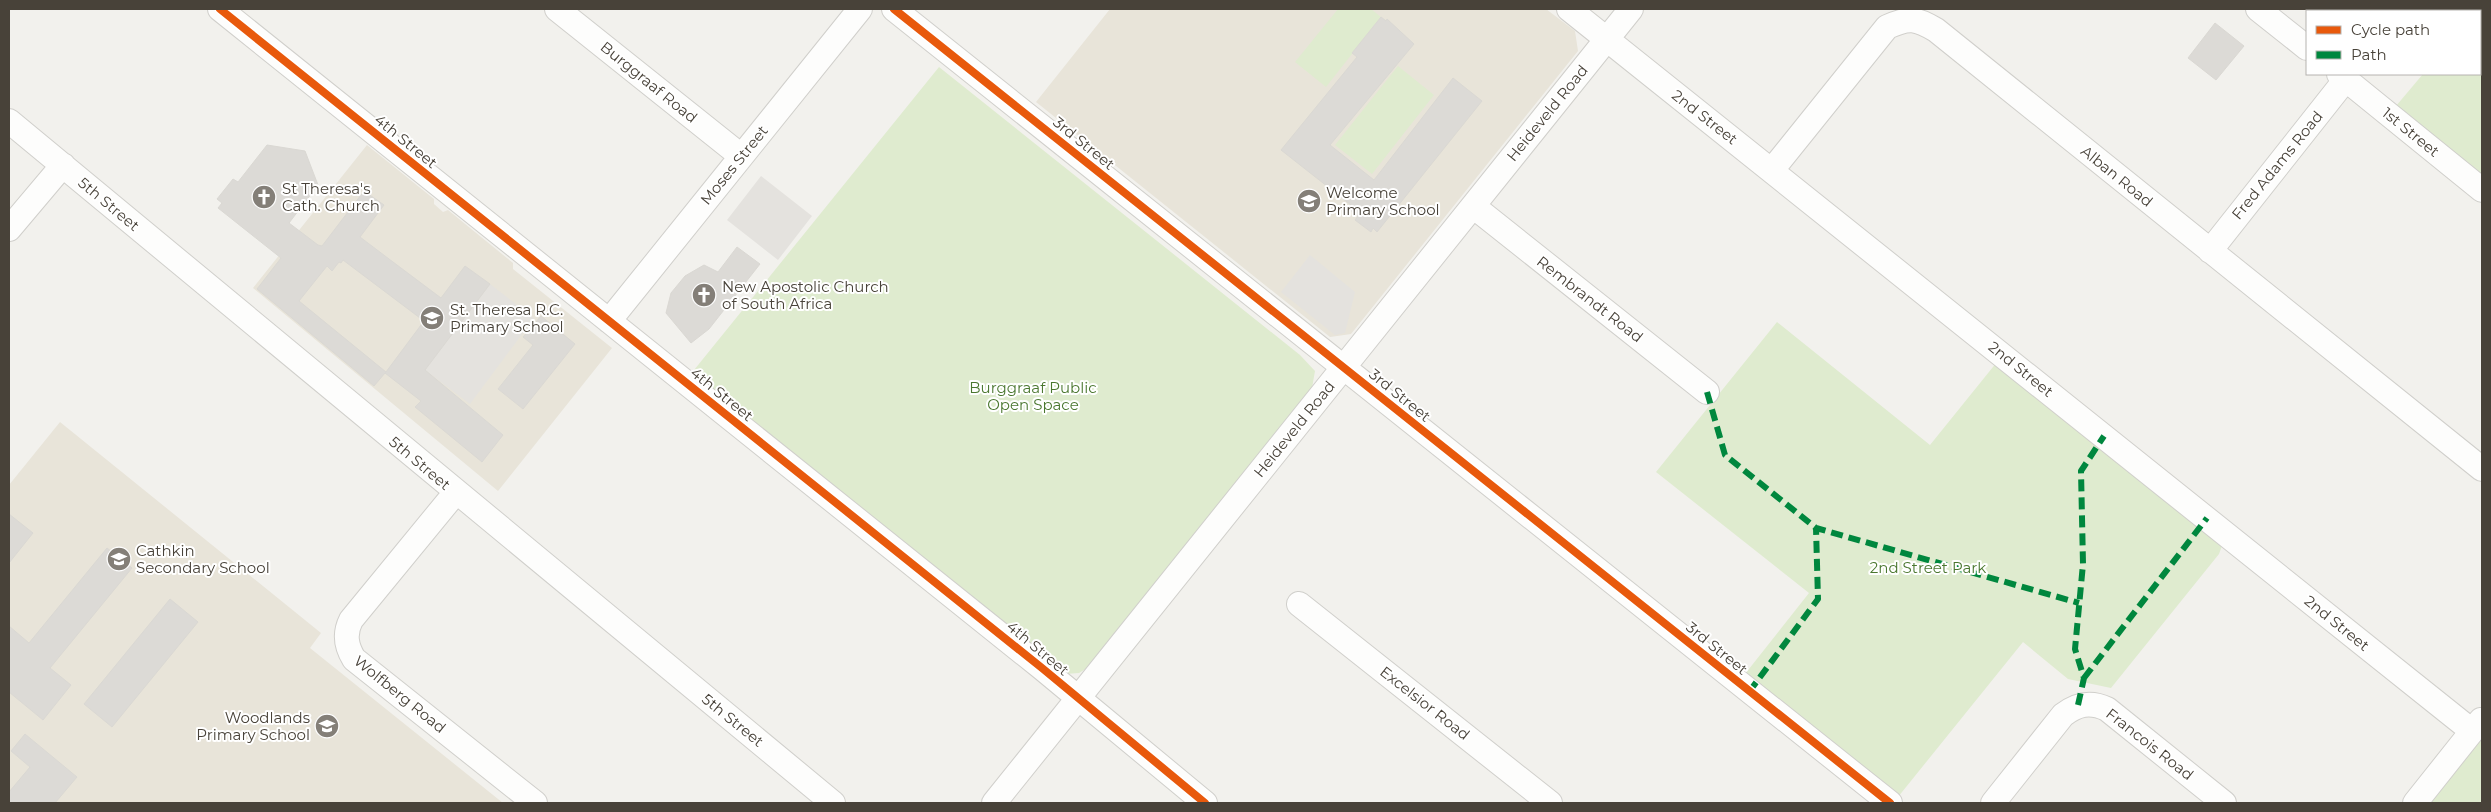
<svg xmlns="http://www.w3.org/2000/svg" width="2491" height="812" viewBox="0 0 2491 812" font-family="Montserrat,sans-serif">
  <style>
    .education { fill: #e8e4d9 }
    .green { fill: #dfebcf }
    .parking { fill: #e4e2de }
    .building { fill: #dcdad6; stroke: #dad8d3; fill-rule: evenodd }
    .lines { fill: none; stroke-linecap: round; stroke-linejoin: round }
    .minor-casing { stroke: #d0cfcb; stroke-width: 26 }
    .minor { stroke: #fdfdfc; stroke-width: 24 }
    .quiet { stroke: #00873e; stroke-width: 6; stroke-dasharray: 12 6; stroke-linecap: butt }
    .cycleway-casing { stroke: #fff; stroke-width: 11 }
    .cycleway { stroke: #e8590c; stroke-width: 8 }
    .labels { text-anchor: middle; dominant-baseline: central; stroke-width: 4; stroke-linejoin: round; paint-order: stroke }
    .street-label { font-size: 15px; fill: #484239; stroke: #fff }
    .poi-label { font-size: 15px; fill: #484239; stroke: #fff; text-anchor: start }
    .park-label { font-size: 15px; fill: #4a772f; stroke: #fff }
  </style>
  <rect width="100%" height="100%" fill="#f2f1ed"/>
  <path class="education" d="M 1110,9 L 1546,9 L 1575,31 L 1578,51 L 1351,334 L 1330,337 L 1036,102 Z
    M 367,145 L 434,199 L 434,204 L 443,212 L 448,210 L 513,263 L 513,269 L 612,348 L 498,491 L 253,288 Z
    M 60,422 L 321,633 L 310,648 L 503,803 L 9,803 L 9,485 Z"/>
  <path class="green" d="M 1338,9 L 1371,9 L 1381,17 L 1326,87 L 1295,62 Z
    M 2406,9 L 2482,9 L 2482,175 L 2396,106 L 2423,74 L 2480,74 L 2480,11 L 2408,11 Z
    M 1398,66 L 1434,95 L 1372,174 L 1335,145 Z
    M 939,67 L 1300,355 L 1315,371 L 1312,388 L 1089,667 L 1079,673 L 1065,674 L 690,375 Z
    M 1777,322 L 1930,445 L 1997,362 L 2223,543 L 2219,554 L 2111,688 L 2068,679 L 2023,642 L 1898,797 L 1745,674 L 1809,593 L 1656,472 Z
    M 2482,734 L 2482,803 L 2427,803 Z"/>
  <path class="parking" d="M 761,176 L 812,216 L 778,260 L 727,220 Z
    M 1310,255 L 1355,292 L 1345,333 L 1335,335 L 1281,292 Z
    M 490,284 L 534,318 L 470,404 L 425,370 Z"/>
  <path class="building" d="M 1381,17 L 1386,21 L 1387,19 L 1414,44 L 1330,145 L 1374,180 L 1453,78 L 1482,101 L 1377,232 L 1373,228 L 1371,232 L 1355,220 L 1358,216 L 1348,209 L 1351,205 L 1281,150 L 1357,57 L 1352,53 Z
    M 2215,23 L 2244,46 L 2216,80 L 2188,58 Z
    M 267,145 L 305,151 L 318,185 L 289,223 L 318,245 L 322,246 L 364,191 L 384,205 L 360,237 L 393,262 L 441,298 L 465,266 L 490,284 L 425,370 L 503,435 L 482,462 L 415,407 L 421,401 L 385,373 L 374,386 L 257,289 L 281,258 L 218,208 L 222,203 L 217,199 L 233,179 L 238,182 ZM 343,260 L 424,321 L 386,372 L 299,301 L 327,266 L 332,271 L 339,262 L 341,263 Z
    M 737,247 L 760,264 L 709,329 L 691,343 L 666,313 L 671,293 L 685,276 L 704,265 L 718,272 Z
    M 541,316 L 575,344 L 523,409 L 498,389 L 533,345 L 523,337 Z
    M 9,514 L 33,533 L 9,563 Z
    M 107,548 L 132,568 L 50,668 L 71,685 L 43,720 L 9,692 L 9,626 L 29,643 Z
    M 170,599 L 198,622 L 112,727 L 84,704 Z
    M 25,734 L 77,777 L 55,803 L 9,803 L 9,792 L 30,767 L 11,751 Z"/>
  <g class="lines">
    <g class="minor-casing">
      <path id="minor" d="M 220,9 L 1042,668 L 1205,803
        M 557,9 L 741,156
        M 894,9 L 1890,803
        M 1569,9 L 2472,731
        M 2258,9 L 2307,48
        M 2339,74 L 2482,190
        M 9,121 L 833,803
        M 1772,170 L 1887,27 C 1909,17 1916,18 1936,30 L 2482,469
        M 1473,206 L 1707,392
        M 9,229 L 63,165
        M 2210,251 L 2346,79
        M 609,321 L 860,9
        M 456,492 L 351,620 C 344,634 346,646 354,659 L 535,803
        M 1299,604 L 1550,803
        M 994,803 L 1631,9
        M 1993,803 L 2063,715 C 2077,704 2090,701 2107,709 L 2224,803
        M 2415,803 L 2481,720"/>
    </g>
    <use href="#minor" class="minor"/>
    <path class="quiet" d="M 1707,392 L 1725,455 L 1816,528 L 2079,603
      M 2084,678 L 2207,518
      M 1749,692 L 1818,599 L 1816,528
      M 2078,705 L 2084,678 L 2075,649 L 2083,564 L 2081,471 L 2104,436"/>
    <g class="cycleway-casing">
      <path id="cycleway" d="M 220,9 L 1042,668 L 1205,803
        M 894,9 L 1890,803"/>
    </g>
    <use href="#cycleway" class="cycleway"/>
  </g>
  <defs>
    <g id="church-disc" transform="scale(1.25)"><circle r="9.5" fill="#847f78" stroke="#fff"/><path d="M-1.2-6h2.4v3.5h3.3v2.4h-3.3V6h-2.4V-.1h-3.3v-2.4h3.3Z" fill="#fff"/></g>
    <g id="school-disc" transform="scale(1.25)"><circle r="9.5" fill="#847f78" stroke="#fff"/><path d="M0-5L7-2L0 1L-7-2ZM-4 1L0 2.5L4 1V4Q0 6-4 4Z" fill="#fff"/></g>
  </defs>
  <g fill-rule="evenodd">
    <use href="#church-disc" x="264" y="197"/>
    <use href="#school-disc" x="1309" y="201"/>
    <use href="#church-disc" x="704" y="295"/>
    <use href="#school-disc" x="432" y="318"/>
    <use href="#school-disc" x="119" y="559"/>
    <use href="#school-disc" x="327" y="726"/>
  </g>
  <g class="labels">
    <g class="street-label">
      <text transform="translate(649 82) rotate(39)">Burggraaf Road</text>
      <text transform="translate(1547 113) rotate(-51)">Heideveld Road</text>
      <text transform="translate(1705 117) rotate(38)">2nd Street</text>
      <text transform="translate(2411 132) rotate(39)">1st Street</text>
      <text transform="translate(406 141) rotate(39)">4th Street</text>
      <text transform="translate(1084 143) rotate(39)">3rd Street</text>
      <text transform="translate(734 165) rotate(-51)">Moses Street</text>
      <text transform="translate(2277 165) rotate(-51)">Fred Adams Road</text>
      <text transform="translate(2117 176) rotate(39)">Alban Road</text>
      <text transform="translate(109 204) rotate(40)">5th Street</text>
      <text transform="translate(1590 299) rotate(38)">Rembrandt Road</text>
      <text transform="translate(2021 369) rotate(39)">2nd Street</text>
      <text transform="translate(722 394) rotate(39)">4th Street</text>
      <text transform="translate(1400 395) rotate(39)">3rd Street</text>
      <text transform="translate(1294 429) rotate(-51)">Heideveld Road</text>
      <text transform="translate(420 463) rotate(40)">5th Street</text>
      <text transform="translate(2337 623) rotate(39)">2nd Street</text>
      <text transform="translate(1038 648) rotate(40)">4th Street</text>
      <text transform="translate(1717 648) rotate(39)">3rd Street</text>
      <text transform="translate(400 694) rotate(39)">Wolfberg Road</text>
      <text transform="translate(1425 703) rotate(38)">Excelsior Road</text>
      <text transform="translate(733 720) rotate(39)">5th Street</text>
      <text transform="translate(2150 744) rotate(38)">Francois Road</text>
    </g>
    <g class="poi-label">
      <text x="282" y="188">St Theresa's<tspan x="282" dy="17">Cath. Church</tspan></text>
      <text x="1326" y="192">Welcome<tspan x="1326" dy="17">Primary School</tspan></text>
      <text x="722" y="286">New Apostolic Church<tspan x="722" dy="17">of South Africa</tspan></text>
      <text x="450" y="309">St. Theresa R.C.<tspan x="450" dy="17">Primary School</tspan></text>
      <text x="136" y="550">Cathkin<tspan x="136" dy="17">Secondary School</tspan></text>
      <text x="310" y="717" text-anchor="end">Woodlands<tspan x="310" dy="17">Primary School</tspan></text>
    </g>
    <g class="park-label">
      <text x="1033" y="387">Burggraaf Public<tspan x="1033" dy="17">Open Space</tspan></text>
      <text x="1928" y="567">2nd Street Park</text>
    </g>
  </g>
  <rect width="2491" height="812" fill="none" stroke="#484239" stroke-width="20"/>
  <rect x="2306" y="10" width="175" height="65" fill="#ffffff" stroke="#b6b3b0"/>
  <rect x="2316" y="26" width="25" height="8" fill="#e8590c" stroke="#b6b3b0"/>
  <text x="2351" y="35" font-size="15" fill="#484239">Cycle path</text>
  <rect x="2316" y="51" width="25" height="8" fill="#00873e" stroke="#b6b3b0"/>
  <text x="2351" y="60" font-size="15" fill="#484239">Path</text>
</svg>
